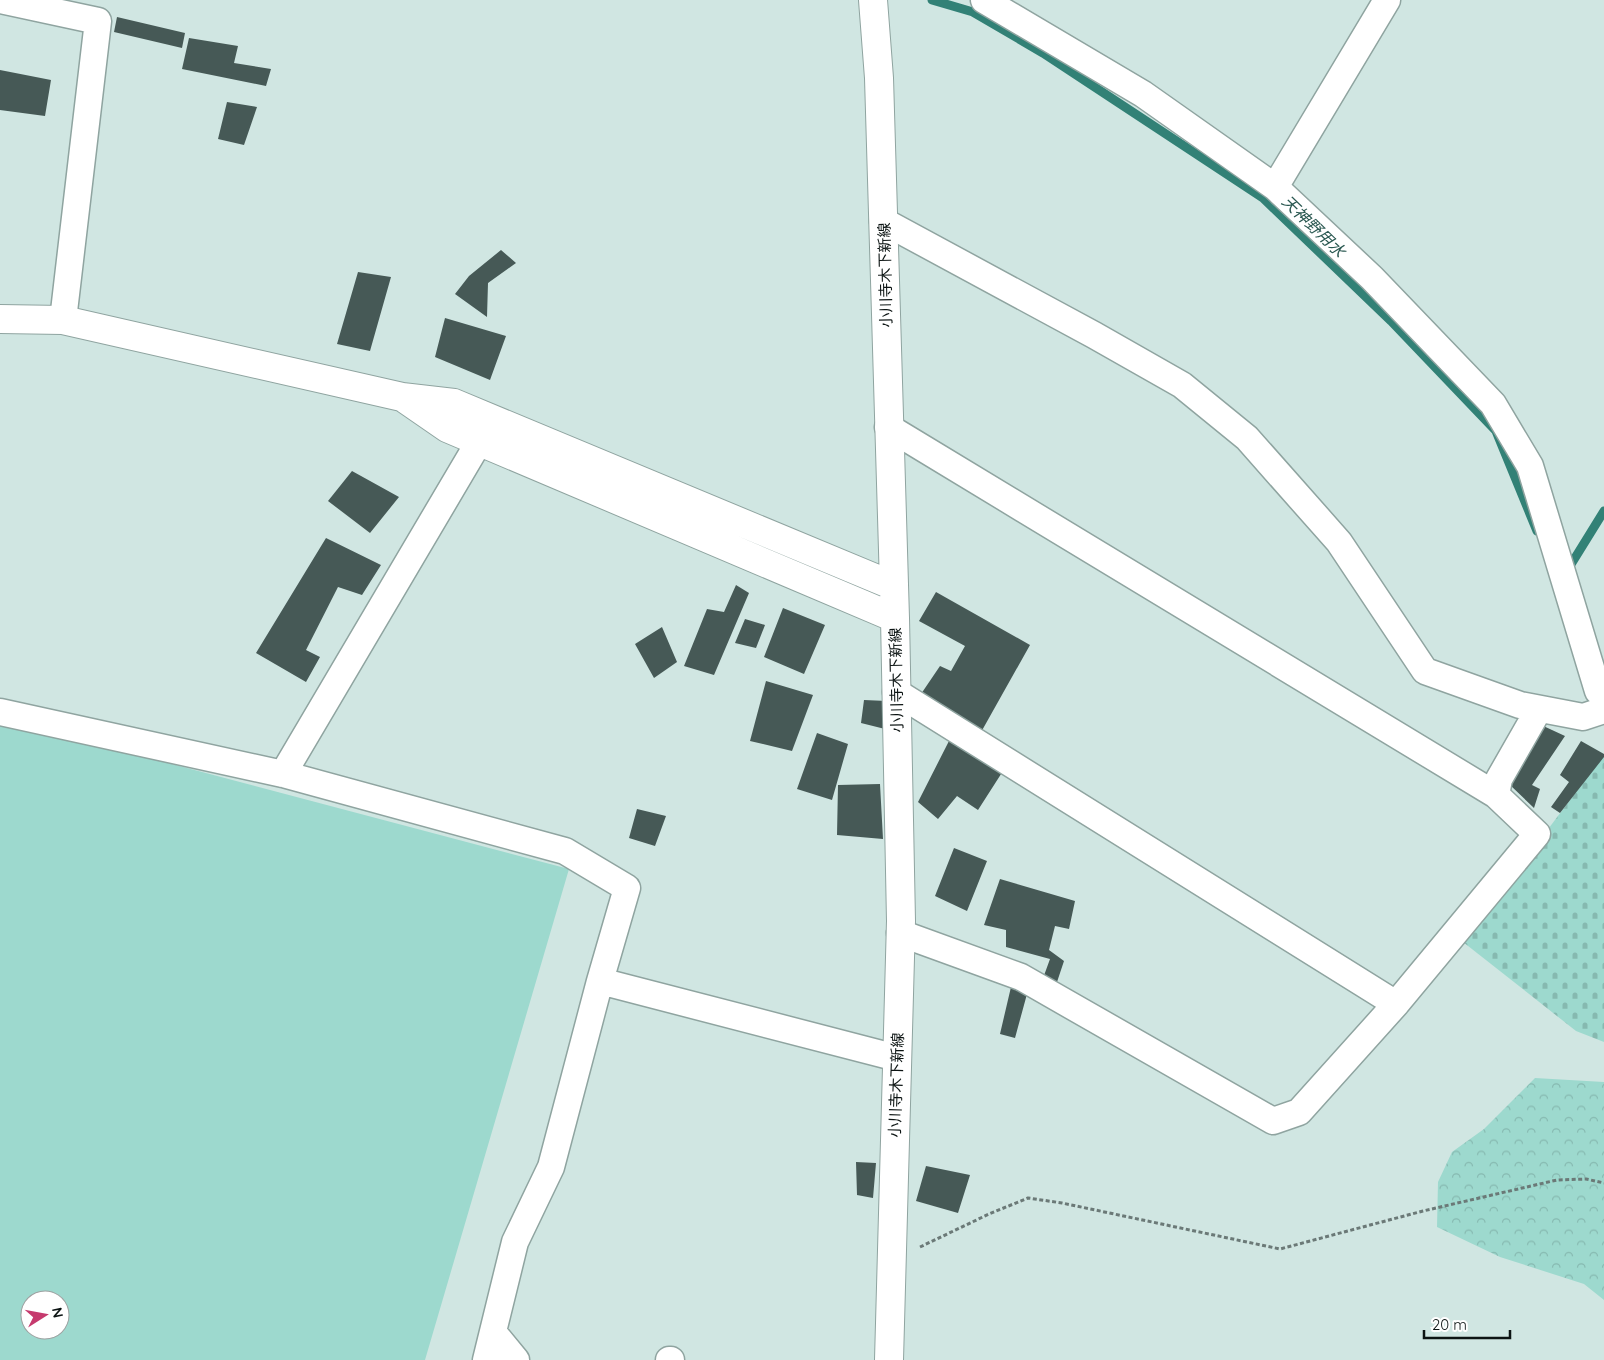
<svg xmlns="http://www.w3.org/2000/svg" width="1604" height="1360" viewBox="0 0 1604 1360" font-family="Quicksand,'Noto Sans JP',sans-serif">
  <style>
    .grass { fill: #9dd9ce; fill-rule: evenodd }
    .forest { fill: url(#forest-crowns) }
    .cemetery { fill: url(#cemetery-stones) }
    .lines { fill: none; stroke-linecap: round; stroke-linejoin: round }
    .stream { stroke: #328176; stroke-width: 9 }
    .building { fill: #465956 }
    .street-casing { stroke: #8fa4a0; stroke-width: 29 }
    .secondary-casing { stroke: #8fa4a0; stroke-width: 30 }
    .path { stroke: #6b7977; stroke-width: 3; stroke-dasharray: 4 2.5; stroke-linecap: butt }
    .street { stroke: #fff; stroke-width: 26 }
    .secondary { stroke: #fff; stroke-width: 28 }
    .labels { text-anchor: middle; dominant-baseline: central; stroke-width: 5; stroke-linejoin: round; paint-order: stroke }
    .street-label { font-size: 15px; fill: #0c1413; stroke: #fff }
    .water-label { font-size: 16px; font-style: italic; fill: #2a5851; stroke: #fff }
  </style>
  <defs>
    <pattern id="forest-crowns" width="20" height="18" patternUnits="userSpaceOnUse" patternTransform="scale(1.25)"><rect width="20" height="18" fill="#9dd9ce"/><path d="M2 6a3 3 0 1 1 6 0M12 15a3 3 0 1 1 6 0" fill="none" stroke="#86b9b0"/></pattern>
    <pattern id="cemetery-stones" width="16" height="16" patternUnits="userSpaceOnUse" patternTransform="scale(1.25)"><rect width="16" height="16" fill="#9dd9ce"/><path d="M2 7V4a2 2 0 0 1 4 0v3zM10 15v-3a2 2 0 0 1 4 0v3z" fill="#86b9b0"/></pattern>
  </defs>
  <rect width="100%" height="100%" fill="#d0e6e2"/>
  <path class="grass" d="M 0,722 L 168,763 L 569,869 L 425,1360 L 0,1360 ZM 30,1300 L 60,1300 L 60,1330 L 30,1330 Z"/>
  <path class="forest" d="M 1535,1078 L 1604,1082 L 1604,1300 L 1584,1284 L 1500,1257 L 1437,1227 L 1438,1182 L 1452,1152 L 1484,1129 Z"/>
  <path class="cemetery" d="M 1604,755 L 1604,1042 L 1576,1031 L 1463,942 Z"/>
  <g class="lines">
    <path class="stream" d="M 932,0 L 973,12 L 1043,53 L 1263,198 L 1391,321 L 1496,431 L 1537,531
      M 1570,566 L 1604,511"/>
  </g>
  <path class="building" d="M 117,17 L 185,33 L 182,48 L 114,32 Z
    M 189,38 L 238,46 L 234,63 L 271,69 L 266,86 L 182,69 Z
    M 0,70 L 51,80 L 45,116 L 0,110 Z
    M 227,102 L 257,107 L 244,145 L 218,139 Z
    M 501,250 L 516,263 L 488,283 L 487,317 L 455,294 L 469,276 Z
    M 358,272 L 391,277 L 370,351 L 337,344 Z
    M 445,318 L 506,336 L 490,380 L 435,357 Z
    M 352,471 L 399,497 L 370,533 L 328,501 Z
    M 326,538 L 381,565 L 362,595 L 338,587 L 306,650 L 320,657 L 306,682 L 256,653 Z
    M 736,585 L 749,593 L 714,675 L 684,666 L 707,609 L 724,612 Z
    M 936,592 L 1030,645 L 980,734 L 921,694 L 940,666 L 951,671 L 965,646 L 919,621 Z
    M 783,608 L 825,625 L 804,674 L 764,657 Z
    M 745,619 L 765,625 L 756,648 L 735,643 Z
    M 662,627 L 677,662 L 654,678 L 635,644 Z
    M 766,681 L 813,695 L 792,751 L 750,741 Z
    M 864,700 L 887,701 L 885,729 L 861,723 Z
    M 1539,724 L 1565,736 L 1532,785 L 1540,789 L 1534,808 L 1509,784 Z
    M 817,733 L 848,744 L 832,800 L 797,789 Z
    M 949,741 L 1003,771 L 978,810 L 957,796 L 938,819 L 918,802 Z
    M 1581,741 L 1604,754 L 1604,757 L 1560,813 L 1551,807 L 1569,782 L 1560,775 Z
    M 880,784 L 883,839 L 837,835 L 838,785 Z
    M 637,809 L 666,816 L 655,846 L 629,838 Z
    M 954,848 L 987,861 L 967,911 L 935,896 Z
    M 1000,879 L 1075,901 L 1069,929 L 1055,926 L 1049,950 L 1064,961 L 1056,985 L 1042,981 L 1050,959 L 1006,947 L 1006,930 L 984,925 Z
    M 1011,987 L 1027,994 L 1015,1038 L 1000,1034 Z
    M 856,1162 L 876,1163 L 873,1198 L 857,1195 Z
    M 926,1166 L 970,1175 L 958,1213 L 916,1201 Z"/>
  <g class="lines">
    <g class="street-casing">
      <path id="street" d="M 0,0 L 98,21 L 63,320
        M 984,0 L 1143,94 L 1275,187 L 1372,278 L 1493,404 L 1530,466 L 1598,691 L 1604,697
        M 1275,187 L 1387,0
        M 883,221 L 1094,335 L 1182,385 L 1247,438 L 1339,542 L 1425,671 L 1520,705 L 1583,717 L 1604,710
        M 888,427 L 1496,795 L 1537,834 L 1396,1004
        M 896,692 L 1396,1004 L 1299,1112 L 1273,1121 L 1021,977 L 900,933
        M 0,712 L 283,774 L 565,851 L 627,888 L 600,981
        M 283,774 L 479,442
        M 1496,795 L 1499,779 L 1539,709
        M 493,1332 L 516,1360
        M 486,1360 L 515,1242 L 551,1167 L 600,981 L 897,1058
        M 669,1360 L 671,1360"/>
    </g>
    <g class="secondary-casing">
      <path id="secondary" d="M 873,0 L 879,78 L 895,618 L 901,921 L 889,1360
        M 0,319 L 63,320 L 402,397 L 454,403 L 894,586
        M 405,399 L 447,428 L 895,618"/>
    </g>
    <path class="path" d="M 920,1247 L 989,1214 L 1028,1198 L 1062,1203 L 1280,1249 L 1423,1211 L 1557,1180 L 1586,1179 L 1604,1183"/>
    <use href="#street" class="street"/>
    <use href="#secondary" class="secondary"/>
  </g>
  <g class="labels">
    <g class="street-label">
      <text transform="translate(885 275) rotate(-91)">小川寺木下新線</text>
      <text transform="translate(896 680) rotate(-91)">小川寺木下新線</text>
      <text transform="translate(896 1085) rotate(-88)">小川寺木下新線</text>
    </g>
    <g class="water-label">
      <text transform="translate(1314 226) rotate(44)">天神野用水</text>
    </g>
  </g>
  <g transform="translate(45 1315) rotate(79)"><circle r="24" fill="#ffffff" stroke="#9ea1a1"/>
  <path d="M0-4L9 19L0 12L-9 19Z" fill="#c63a6e"/>
  <text y="-8" font-size="14" font-weight="bold" text-anchor="middle" fill="#0c1413">N</text>
  </g>
  <path d="M1424 1330v8h86v-8" fill="none" stroke="#0c1413" stroke-width="2.5"/>
  <text x="1432" y="1330" font-size="15" fill="#0c1413" stroke="#ffffff" stroke-width="4" paint-order="stroke">20 m</text>
</svg>
